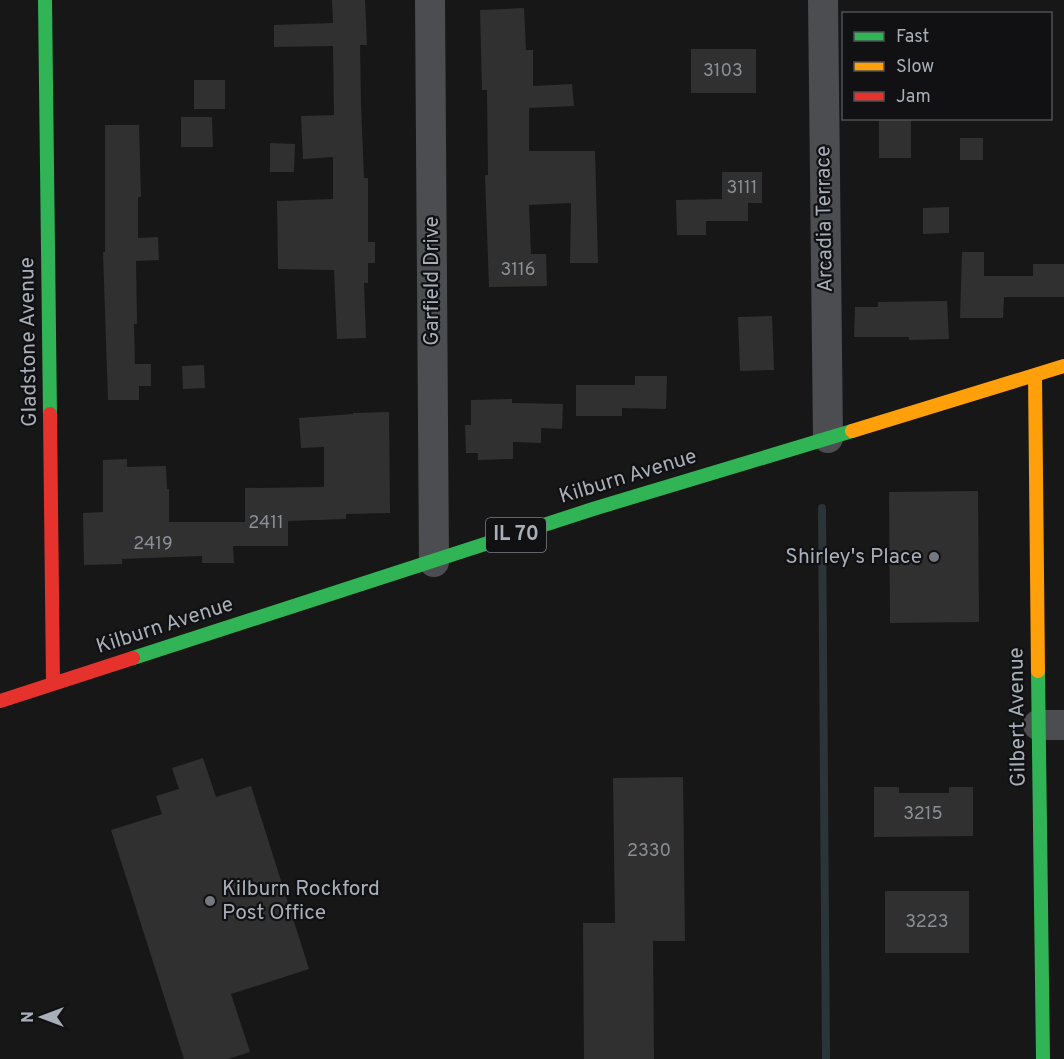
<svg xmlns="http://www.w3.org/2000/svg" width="1064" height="1059" viewBox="0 0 1064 1059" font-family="Overpass,sans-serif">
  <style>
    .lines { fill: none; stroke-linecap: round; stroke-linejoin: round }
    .stream { stroke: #2a3439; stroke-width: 8 }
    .building { fill: #303031 }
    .street { stroke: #4b4d50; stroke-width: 30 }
    .fast { stroke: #30b455; stroke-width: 14 }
    .slow { stroke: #ff9f0a; stroke-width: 14 }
    .jam { stroke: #e5322d; stroke-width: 14 }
    .poi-dot { fill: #757a80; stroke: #111113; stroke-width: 2 }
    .labels { text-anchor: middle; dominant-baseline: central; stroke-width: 4.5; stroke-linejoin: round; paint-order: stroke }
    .number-label { font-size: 18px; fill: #8a8f96 }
    .shield { fill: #111113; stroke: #7b8086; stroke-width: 1.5 }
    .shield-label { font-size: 20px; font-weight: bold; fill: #a8afb8 }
    .street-label { font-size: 21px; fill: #a8afb8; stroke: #111113 }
    .poi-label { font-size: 21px; fill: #a8afb8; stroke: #111113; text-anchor: end }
  </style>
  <rect width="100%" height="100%" fill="#171717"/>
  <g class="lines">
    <path class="stream" d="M 822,508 L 826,1059"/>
  </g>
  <path class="building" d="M 332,0 L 365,0 L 367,45 L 360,45 L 361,104 L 364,178 L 368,178 L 368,242 L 375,242 L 375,263 L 368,263 L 368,283 L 364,283 L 366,338 L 337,339 L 334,270 L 278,269 L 277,201 L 333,199 L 333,157 L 303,159 L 301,116 L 334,115 L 333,46 L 274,47 L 274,25 L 333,23 Z
    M 524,8 L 526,50 L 533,50 L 533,86 L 572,84 L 574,106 L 529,108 L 529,151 L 595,151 L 598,263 L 570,263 L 571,203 L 529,205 L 531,254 L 546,254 L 547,286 L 489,287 L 485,175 L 488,175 L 487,90 L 482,90 L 480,10 Z
    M 691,49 L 756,49 L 756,93 L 691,93 Z
    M 194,80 L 225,80 L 225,109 L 194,109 Z
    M 181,117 L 212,117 L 213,147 L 181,147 Z
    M 879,119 L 911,119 L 911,158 L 879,158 Z
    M 105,125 L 139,125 L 141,197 L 138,197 L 138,238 L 158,237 L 159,260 L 136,261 L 137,324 L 134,324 L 135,364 L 151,364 L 151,386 L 139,386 L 139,400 L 108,400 L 103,252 L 105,252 Z
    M 960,138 L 983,138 L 983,160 L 960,160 Z
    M 270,143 L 295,144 L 294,172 L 270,172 Z
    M 722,172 L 762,172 L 762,203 L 748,203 L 748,221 L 706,221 L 706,235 L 677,235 L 676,200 L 722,199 Z
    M 949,207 L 949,233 L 923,234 L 923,208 Z
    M 962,252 L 984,252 L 984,276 L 1033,276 L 1033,264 L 1064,264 L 1064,297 L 1004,297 L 1003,318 L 960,318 Z
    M 947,301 L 949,339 L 909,340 L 909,337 L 854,337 L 855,307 L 878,307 L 878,302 Z
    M 772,316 L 774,370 L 740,371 L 738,317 Z
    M 204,365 L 205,388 L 183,389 L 182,366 Z
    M 635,376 L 667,376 L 666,409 L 622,408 L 622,416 L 576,416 L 576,385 L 635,385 Z
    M 512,399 L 512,403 L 563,404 L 562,429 L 541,428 L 541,443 L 513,442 L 513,459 L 478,460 L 478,453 L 466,453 L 465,425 L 471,425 L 471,400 Z
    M 389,412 L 390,513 L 346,514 L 346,519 L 288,521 L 288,546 L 233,546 L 234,563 L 202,563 L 202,556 L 122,559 L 122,564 L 84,565 L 83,513 L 103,512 L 103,460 L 127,459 L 127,467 L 166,466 L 167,489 L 169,489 L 169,522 L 245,522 L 245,488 L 324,487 L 324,447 L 301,448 L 299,418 L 353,414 L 353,413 Z
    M 978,491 L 979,622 L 890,623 L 889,492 Z
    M 203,758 L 216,797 L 251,786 L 309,969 L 231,994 L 250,1052 L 228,1059 L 184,1059 L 111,830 L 162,814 L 156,796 L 179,789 L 172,768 Z
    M 683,777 L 685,941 L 653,941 L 654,1059 L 584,1059 L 583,923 L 615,923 L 613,778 Z
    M 874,787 L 899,787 L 899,793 L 949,793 L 949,787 L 973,787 L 973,836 L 874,837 Z
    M 885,891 L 969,891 L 969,953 L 885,953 Z"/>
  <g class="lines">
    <path class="street" d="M 430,0 L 434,562
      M 823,0 L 828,438
      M 1038,725 L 1064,725"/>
    <path class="fast" d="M 45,0 L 50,414
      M 133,658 L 593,509 L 852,431
      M 1038,671 L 1043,1059"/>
    <path class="slow" d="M 1035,375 L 1038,671
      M 852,431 L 1064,366"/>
    <path class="jam" d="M 50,414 L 53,683
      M 0,701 L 133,658"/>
  </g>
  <g class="poi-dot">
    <circle cx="934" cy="557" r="6"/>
    <circle cx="210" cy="901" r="6"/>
  </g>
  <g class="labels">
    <g class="number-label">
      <text x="723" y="71">3103</text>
      <text x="742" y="188">3111</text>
      <text x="518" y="270">3116</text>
      <text x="266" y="523">2411</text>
      <text x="153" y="544">2419</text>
      <text x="923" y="814">3215</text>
      <text x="649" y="851">2330</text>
      <text x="927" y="922">3223</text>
    </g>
    <rect class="shield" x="486" y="518" width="60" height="34" rx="4.5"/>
    <g class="shield-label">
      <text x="516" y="535">IL 70</text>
    </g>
    <g class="street-label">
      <text transform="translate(825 219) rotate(-91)">Arcadia Terrace</text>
      <text transform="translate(432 281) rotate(-90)">Garfield Drive</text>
      <text transform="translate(29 342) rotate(-91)">Gladstone Avenue</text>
      <text transform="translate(628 477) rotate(-17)">Kilburn Avenue</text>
      <text transform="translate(165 626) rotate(-18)">Kilburn Avenue</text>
      <text transform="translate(1018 717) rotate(-91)">Gilbert Avenue</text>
    </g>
    <g class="poi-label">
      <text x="922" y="557">Shirley's Place</text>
      <text x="222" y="889" text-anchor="start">Kilburn Rockford<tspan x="222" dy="24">Post Office</tspan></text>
    </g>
  </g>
  <rect x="842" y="12" width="210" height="108" fill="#111113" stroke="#4d5055" stroke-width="1.5"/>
  <rect x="854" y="32" width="30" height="9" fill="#30b455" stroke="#4d5055" stroke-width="1.5"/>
  <text x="896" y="42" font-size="18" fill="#a8afb8">Fast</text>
  <rect x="854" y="62" width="30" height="9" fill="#ff9f0a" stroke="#4d5055" stroke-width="1.5"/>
  <text x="896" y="72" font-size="18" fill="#a8afb8">Slow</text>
  <rect x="854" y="92" width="30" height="9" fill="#e5322d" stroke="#4d5055" stroke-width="1.5"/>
  <text x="896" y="102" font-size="18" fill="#a8afb8">Jam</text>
  <g transform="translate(42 1017) rotate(270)" stroke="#111113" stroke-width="4.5" paint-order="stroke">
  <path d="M0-4.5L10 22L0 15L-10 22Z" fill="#a8afb8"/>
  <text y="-9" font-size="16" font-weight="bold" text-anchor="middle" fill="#a8afb8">N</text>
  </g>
</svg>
